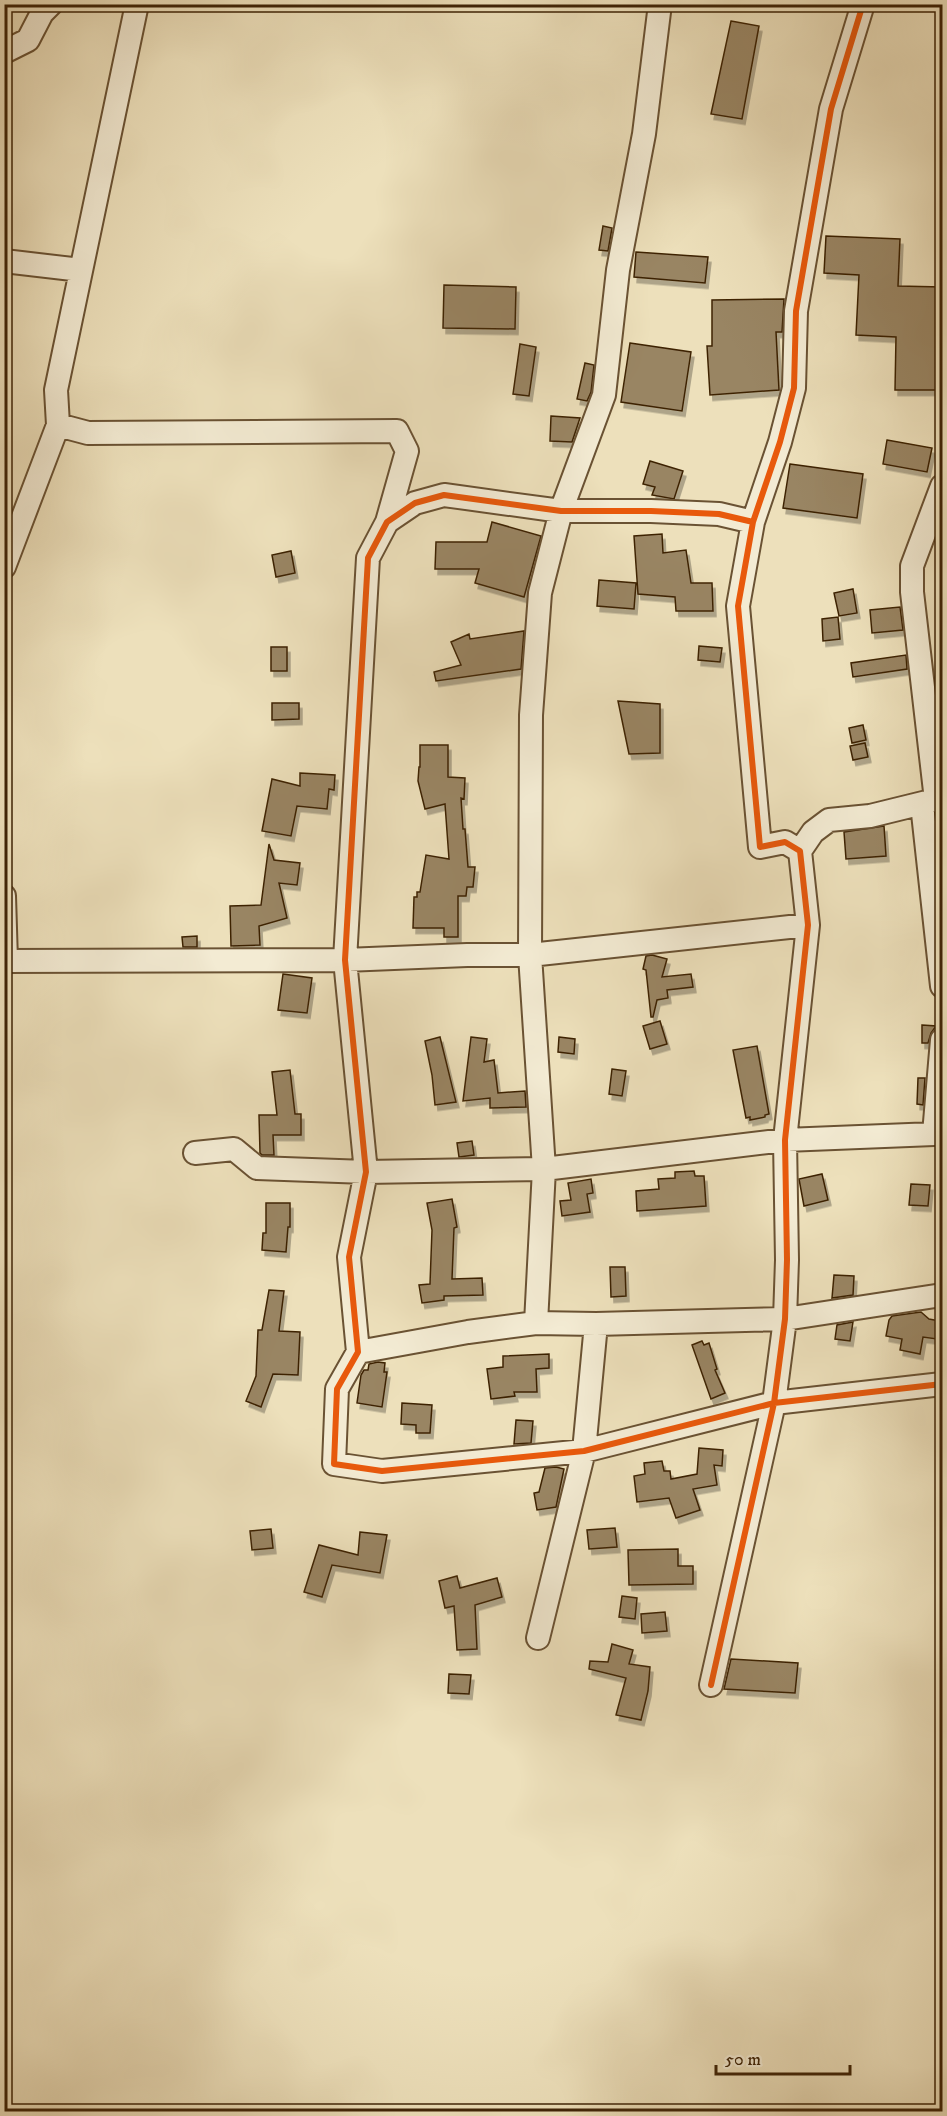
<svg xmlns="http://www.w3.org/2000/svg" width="947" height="2116" viewBox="0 0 947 2116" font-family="'IM FELL DW Pica',serif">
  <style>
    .building { fill: #998564; stroke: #3e2306; stroke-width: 1.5; filter: url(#shadow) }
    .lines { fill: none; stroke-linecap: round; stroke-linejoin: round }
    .minor-casing { stroke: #6a5233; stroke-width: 26 }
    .minor { stroke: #f3ebd3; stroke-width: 22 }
    .cycleway-casing { stroke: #f3ebd3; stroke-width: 10 }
    .cycleway { stroke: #e8590c; stroke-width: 6 }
  </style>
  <defs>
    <filter id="shadow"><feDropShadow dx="3" dy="5.5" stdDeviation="0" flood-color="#0004"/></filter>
  </defs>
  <rect width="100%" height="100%" fill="#ede0bb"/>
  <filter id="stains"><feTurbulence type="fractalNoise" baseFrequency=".00333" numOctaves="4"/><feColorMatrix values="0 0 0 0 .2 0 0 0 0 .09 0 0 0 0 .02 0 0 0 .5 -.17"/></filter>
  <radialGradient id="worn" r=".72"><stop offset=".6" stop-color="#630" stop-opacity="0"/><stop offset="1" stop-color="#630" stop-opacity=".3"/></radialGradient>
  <path class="building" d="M 731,21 L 759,26 L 742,119 L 711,114 Z
    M 603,226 L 612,228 L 608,251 L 599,250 Z
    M 826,236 L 900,239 L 898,286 L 942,287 L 942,390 L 895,390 L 896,337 L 856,335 L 859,275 L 824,273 Z
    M 636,252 L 708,257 L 705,283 L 634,277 Z
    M 444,285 L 516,287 L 515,329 L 443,328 Z
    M 784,299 L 782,332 L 776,332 L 779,390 L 710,395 L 707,346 L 712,346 L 712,300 Z
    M 630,343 L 691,352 L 682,411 L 621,402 Z
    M 520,344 L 536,347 L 529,396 L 513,394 Z
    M 585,363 L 594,365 L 591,392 L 587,401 L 577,399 Z
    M 551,416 L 580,418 L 572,442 L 550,441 Z
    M 887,440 L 932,448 L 927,472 L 883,464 Z
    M 650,461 L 683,471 L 674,499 L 652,495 L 655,487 L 643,484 Z
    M 790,464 L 863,474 L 857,518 L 783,508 Z
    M 492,522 L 541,536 L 524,597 L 475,583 L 479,569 L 435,569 L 436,542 L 487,542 Z
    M 662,534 L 663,553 L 686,550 L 691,583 L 712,583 L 713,611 L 676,611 L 675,597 L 638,594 L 634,536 Z
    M 291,551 L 295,573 L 276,577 L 272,555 Z
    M 599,580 L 636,583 L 634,609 L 597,606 Z
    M 853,589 L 857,613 L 839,616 L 834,593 Z
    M 900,607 L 903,630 L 872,633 L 870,610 Z
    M 838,617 L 840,639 L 823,641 L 822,619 Z
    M 524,631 L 521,669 L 436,681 L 434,672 L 461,665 L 451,642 L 469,634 L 470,639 Z
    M 699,646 L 722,648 L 720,662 L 698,660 Z
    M 271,647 L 287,647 L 287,671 L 271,671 Z
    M 906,655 L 907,669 L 853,677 L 851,663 Z
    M 618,701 L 660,704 L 660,753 L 629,754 Z
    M 272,703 L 299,703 L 299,719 L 272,720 Z
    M 863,725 L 866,740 L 852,743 L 849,728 Z
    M 865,743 L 868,757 L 853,760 L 850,746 Z
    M 420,745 L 448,745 L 448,777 L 465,778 L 464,799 L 461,798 L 463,829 L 465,829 L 468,867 L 475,867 L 473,887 L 467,887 L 466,896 L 458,896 L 458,937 L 444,937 L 444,928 L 413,928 L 414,897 L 417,897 L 417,892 L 420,892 L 426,855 L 449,859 L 445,804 L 425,809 L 418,781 L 419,767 L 420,767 Z
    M 300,773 L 335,775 L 334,790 L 329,789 L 327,809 L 297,806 L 291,836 L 262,831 L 272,779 L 300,786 Z
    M 884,826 L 886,856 L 846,859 L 844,832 Z
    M 269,844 L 274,860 L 300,863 L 297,885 L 279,883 L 287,918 L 259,926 L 260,945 L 231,946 L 230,906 L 261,905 Z
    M 197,936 L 197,947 L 183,947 L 182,937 Z
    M 652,955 L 667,959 L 662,977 L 691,974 L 693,987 L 667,990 L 668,998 L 657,1000 L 653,1017 L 651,1017 L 646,970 L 643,969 L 646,956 Z
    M 283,974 L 312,978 L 307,1013 L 278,1010 Z
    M 660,1021 L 667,1044 L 650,1049 L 643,1026 Z
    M 922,1025 L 936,1026 L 931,1033 L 928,1043 L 922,1043 Z
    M 440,1037 L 456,1102 L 435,1105 L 432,1075 L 425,1041 Z
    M 471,1037 L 487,1039 L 484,1062 L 494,1060 L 498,1093 L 525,1091 L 526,1107 L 490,1108 L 490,1098 L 463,1101 Z
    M 559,1037 L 575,1039 L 574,1054 L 558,1052 Z
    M 757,1046 L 769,1114 L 765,1115 L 765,1117 L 750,1120 L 750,1117 L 746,1118 L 733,1050 Z
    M 612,1069 L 626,1071 L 622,1096 L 609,1094 Z
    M 290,1070 L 295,1114 L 301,1114 L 301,1135 L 273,1135 L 274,1155 L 262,1155 L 260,1153 L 259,1115 L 277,1115 L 272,1072 Z
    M 918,1078 L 925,1078 L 923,1105 L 917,1104 Z
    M 472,1141 L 474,1155 L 459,1157 L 457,1143 Z
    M 694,1171 L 695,1176 L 704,1176 L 706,1206 L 637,1211 L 636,1191 L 659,1189 L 658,1179 L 675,1178 L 675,1172 Z
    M 822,1174 L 828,1200 L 804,1206 L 799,1179 Z
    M 591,1179 L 593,1193 L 587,1194 L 590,1212 L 562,1216 L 560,1201 L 571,1200 L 568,1183 Z
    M 911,1184 L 930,1185 L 928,1206 L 909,1205 Z
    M 452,1199 L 457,1227 L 454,1228 L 452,1279 L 482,1278 L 483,1295 L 444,1296 L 444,1300 L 422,1303 L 419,1285 L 430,1284 L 432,1230 L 427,1203 Z
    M 266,1203 L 290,1203 L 290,1227 L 288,1227 L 286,1252 L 262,1250 L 263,1233 L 266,1233 Z
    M 610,1267 L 625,1267 L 626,1296 L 611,1297 Z
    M 834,1275 L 854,1276 L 853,1295 L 832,1298 Z
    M 269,1290 L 284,1291 L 279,1331 L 300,1332 L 298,1375 L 273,1374 L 261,1407 L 246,1401 L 256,1376 L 258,1330 L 262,1330 Z
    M 921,1312 L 929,1319 L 940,1321 L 937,1339 L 923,1337 L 920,1354 L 900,1350 L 902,1339 L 886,1336 L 889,1320 L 892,1316 Z
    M 853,1322 L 850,1341 L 835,1339 L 837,1325 Z
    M 702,1341 L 704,1345 L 709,1343 L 717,1369 L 715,1370 L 725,1393 L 711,1399 L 692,1345 Z
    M 549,1354 L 549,1368 L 536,1369 L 537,1392 L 514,1392 L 515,1396 L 491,1399 L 487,1369 L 503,1367 L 503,1356 Z
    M 378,1362 L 385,1363 L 384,1372 L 387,1372 L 382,1407 L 357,1403 L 361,1375 L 364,1370 L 368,1370 L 369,1364 Z
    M 402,1403 L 432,1405 L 430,1433 L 416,1433 L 416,1425 L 401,1424 Z
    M 516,1420 L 533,1421 L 531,1443 L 514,1444 Z
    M 699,1448 L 723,1450 L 722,1466 L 714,1465 L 717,1485 L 693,1489 L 700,1510 L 676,1518 L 669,1498 L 637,1502 L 634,1476 L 645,1474 L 644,1463 L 662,1461 L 664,1471 L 670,1471 L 671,1479 L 697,1474 Z
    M 556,1467 L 564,1469 L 556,1507 L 537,1510 L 534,1493 L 539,1492 L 545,1468 Z
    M 615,1528 L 617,1547 L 589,1549 L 587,1530 Z
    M 271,1529 L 273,1548 L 252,1550 L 250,1531 Z
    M 360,1532 L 387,1535 L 380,1573 L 332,1565 L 322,1597 L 304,1592 L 319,1545 L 358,1555 Z
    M 678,1549 L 678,1566 L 693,1566 L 693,1584 L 629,1585 L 628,1550 Z
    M 457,1576 L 460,1588 L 497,1578 L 502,1597 L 475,1605 L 477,1649 L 457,1650 L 454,1606 L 445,1608 L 439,1581 Z
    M 622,1596 L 637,1598 L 635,1619 L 619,1617 Z
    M 665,1612 L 667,1631 L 642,1633 L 641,1614 Z
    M 612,1644 L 633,1650 L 629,1664 L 650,1667 L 648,1691 L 641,1720 L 616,1715 L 626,1678 L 589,1669 L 590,1661 L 608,1662 Z
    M 731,1659 L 798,1663 L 795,1693 L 724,1689 Z
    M 449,1674 L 471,1675 L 469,1694 L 448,1693 Z"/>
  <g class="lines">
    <g class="minor-casing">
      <path id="minor" d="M 137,4 L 56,390 L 58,425 L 88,433 L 397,431 L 407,451 L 387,522
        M 4,52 L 28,40 L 42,13 L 51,4
        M 4,261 L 81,270
        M 753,522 L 719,514 L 651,511 L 561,511 L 444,495 L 415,503 L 387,522 L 368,558 L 345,960 L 366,1172 L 349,1257 L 358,1352 L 337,1389 L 334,1464 L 382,1471 L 584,1451 L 774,1403 L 942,1384
        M 4,567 L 58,425
        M 936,800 L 912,592 L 912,566 L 942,486
        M 922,804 L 942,986
        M 800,851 L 813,832 L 829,820 L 870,816 L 935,800
        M 4,896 L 6,961
        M 4,961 L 345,960 L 467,955 L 530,955 L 808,925
        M 934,1134 L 942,1040
        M 195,1153 L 234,1149 L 257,1168 L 366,1172 L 544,1169 L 785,1140 L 934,1134 L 942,1131
        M 536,1323 L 544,1169 L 530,955 L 531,715 L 540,593 L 561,511 L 604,395 L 618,270 L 644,134 L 660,4
        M 358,1352 L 468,1332 L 536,1323 L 596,1324 L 785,1319 L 942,1295
        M 538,1638 L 584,1451 L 596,1324
        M 711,1685 L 774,1403 L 785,1319 L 787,1260 L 785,1140 L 808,925 L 800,851 L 785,842 L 760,847 L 738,606 L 753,522 L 780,442 L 794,388 L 796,311 L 831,109 L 863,4"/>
    </g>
    <use href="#minor" class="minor"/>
    <g class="cycleway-casing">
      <path id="cycleway" d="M 753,522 L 719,514 L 651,511 L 561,511 L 444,495 L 415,503 L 387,522 L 368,558 L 345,960 L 366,1172 L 349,1257 L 358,1352 L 337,1389 L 334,1464 L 382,1471 L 584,1451 L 774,1403 L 942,1384
        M 711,1685 L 774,1403 L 785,1319 L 787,1260 L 785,1140 L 808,925 L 800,851 L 785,842 L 760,847 L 738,606 L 753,522 L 780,442 L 794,388 L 796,311 L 831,109 L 863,4"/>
    </g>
    <use href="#cycleway" class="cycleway"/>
  </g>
  <rect width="947" height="2116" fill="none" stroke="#ede0bb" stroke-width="24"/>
  <rect x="6" y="6" width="935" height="2104" fill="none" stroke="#3e2306" stroke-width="3"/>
  <rect x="12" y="12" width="923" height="2092" fill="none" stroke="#3e2306" stroke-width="1.5"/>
  <path d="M716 2065v9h134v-9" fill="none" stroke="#3e2306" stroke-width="3"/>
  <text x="725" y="2065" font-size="18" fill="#3e2306" stroke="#f3ebd3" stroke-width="4.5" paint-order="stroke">50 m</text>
  <rect width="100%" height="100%" filter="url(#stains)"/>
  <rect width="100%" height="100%" fill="url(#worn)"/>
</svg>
